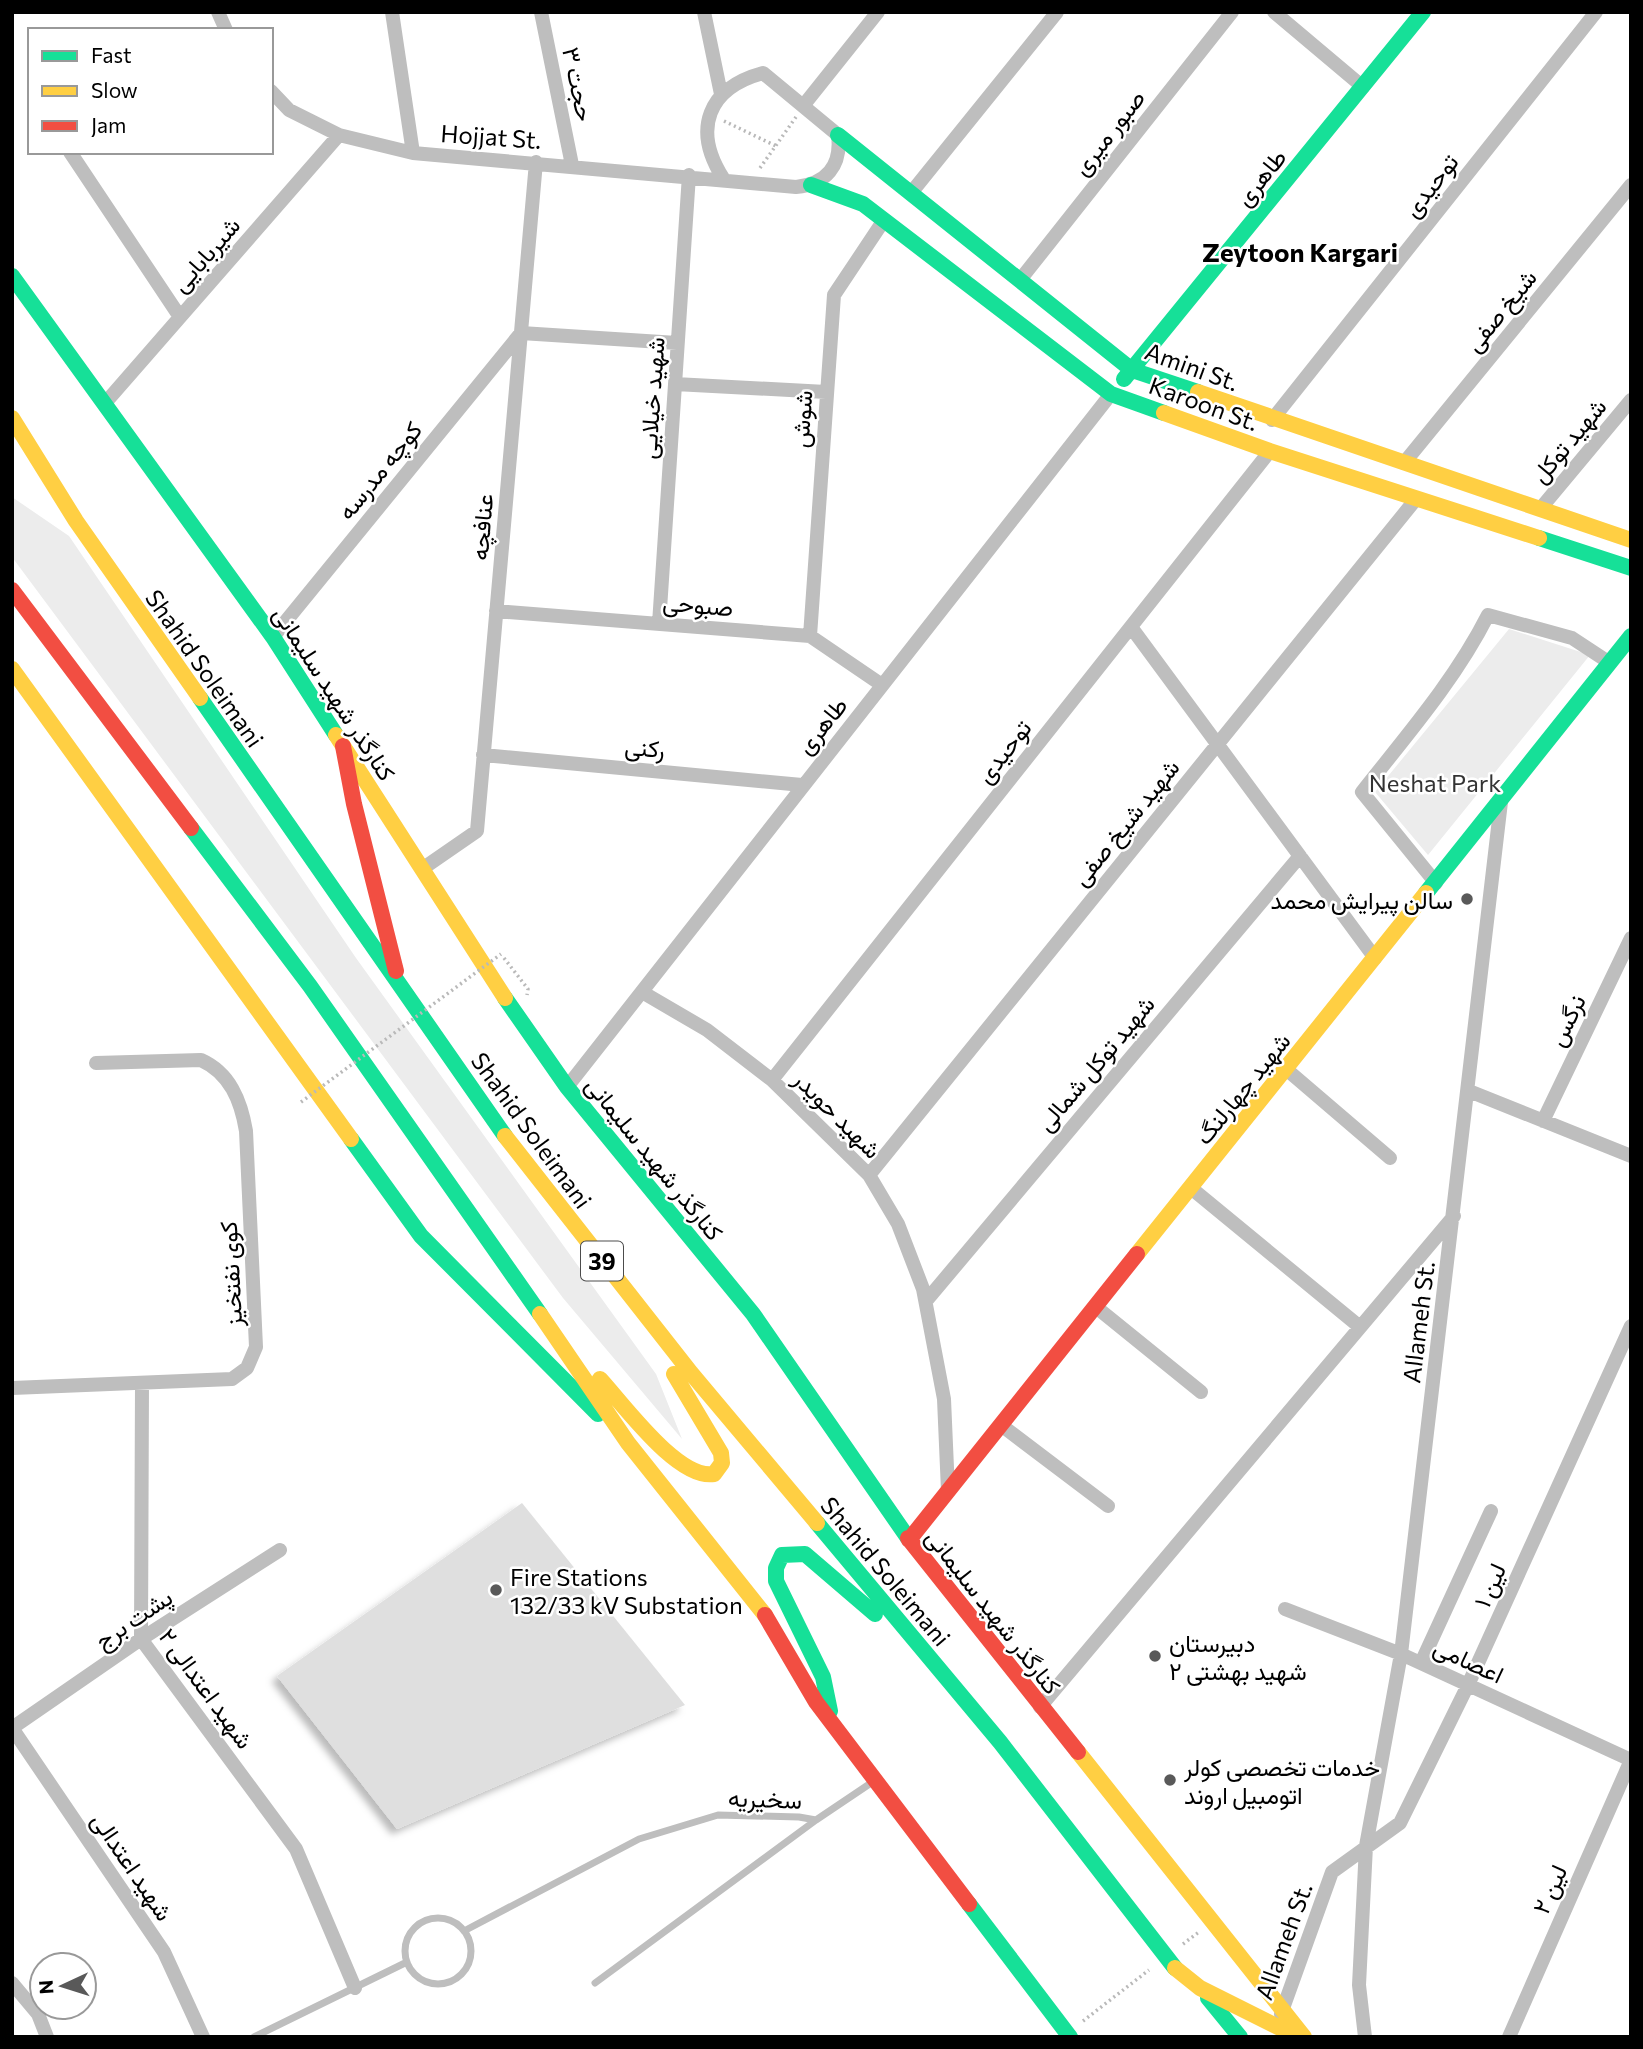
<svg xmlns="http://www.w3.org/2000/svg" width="1643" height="2049" viewBox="0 0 1643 2049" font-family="Commissioner,Vazirmatn,sans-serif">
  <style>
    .green { fill: #ececec }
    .building { fill: #dfdfdf; filter: url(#shadow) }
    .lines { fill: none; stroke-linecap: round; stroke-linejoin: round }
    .path { stroke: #b9b9b9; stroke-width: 3.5; stroke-dasharray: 2 3.5; stroke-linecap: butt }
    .lane { stroke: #bebebe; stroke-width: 7 }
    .street { stroke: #bebebe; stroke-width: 14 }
    .fast { stroke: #16e098; stroke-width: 16 }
    .slow { stroke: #ffcf43; stroke-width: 16 }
    .jam { stroke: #f24e42; stroke-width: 16 }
    .path-bridge { stroke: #b9b9b9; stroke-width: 3.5; stroke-dasharray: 2 3.5; stroke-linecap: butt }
    .poi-dot { fill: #595959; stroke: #fff; stroke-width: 2.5 }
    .labels { text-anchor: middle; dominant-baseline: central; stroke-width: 5; stroke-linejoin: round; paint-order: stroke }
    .shield { fill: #fff; stroke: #4c4c4c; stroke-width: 2 }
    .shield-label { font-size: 23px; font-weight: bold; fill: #000 }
    .street-label { font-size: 24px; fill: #000; stroke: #fff }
    .park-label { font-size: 24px; fill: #333; stroke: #fff }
    .poi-label { font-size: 24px; fill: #000; stroke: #fff; text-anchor: start }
    .neighbourhood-label { font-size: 26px; font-weight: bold; fill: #000; stroke: #fff }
  </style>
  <defs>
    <filter id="shadow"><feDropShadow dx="-5.5" dy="5.5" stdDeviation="3.5" flood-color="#0004"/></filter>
  </defs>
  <rect width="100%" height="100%" fill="#fff"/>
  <path class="green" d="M 12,497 L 69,536 L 356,958 L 656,1374 L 682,1439 L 563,1298 L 12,557 Z
    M 1509,629 L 1590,655 L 1428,855 L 1375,792 Z"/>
  <path class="building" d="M 522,1503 L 685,1705 L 397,1829 L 277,1676 Z"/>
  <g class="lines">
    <path class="path" d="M 724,121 L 776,146
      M 760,168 L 796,117
      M 504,958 L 528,989 L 527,995
      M 1183,1944 L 1199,1932
      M 1083,2021 L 1149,1970"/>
    <path class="lane" d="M 816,1820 L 871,1783
      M405 1951a33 33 0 1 1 66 0a33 33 0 1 1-66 0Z
      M 464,1931 L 639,1839 L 718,1815 L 799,1817 L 816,1820 L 595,1983
      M 254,2037 L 407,1962"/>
    <path class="street" d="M 218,12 L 226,30
      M 392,12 L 413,153
      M 541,12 L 572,165
      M 704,12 L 721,94
      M 1274,12 L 1363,87
      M 271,91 L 289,110 L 339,135 L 413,153 L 796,187 C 826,184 842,166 838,135 L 763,73 C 708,88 692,129 723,178
      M 803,106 L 878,12
      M 70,152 L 180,317
      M 911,193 L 1057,12
      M 1020,280 L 1232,12
      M 521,333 L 677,343
      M 675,384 L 826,392
      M 106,402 L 339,135
      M 1272,420 L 1596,12
      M 1404,463 L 1631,185
      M 1541,508 L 1631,400
      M 496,611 L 810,636 L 882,685
      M 659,624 L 689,175
      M 1131,627 L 1375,958
      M 810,636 L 834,295 L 884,220
      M 273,637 L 521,333
      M 483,755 L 802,785
      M 422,869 L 477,831 L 536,162
      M 1436,883 L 1362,792 C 1407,735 1455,680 1488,615 L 1572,638 L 1610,663
      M 642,992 L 707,1030 L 772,1080 L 869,1175 L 898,1224 L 923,1289 L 944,1399 L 948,1491
      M 1286,1069 L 1390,1158
      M 772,1080 L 1270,451
      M 567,1087 L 1111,394
      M 1469,1091 L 1631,1156
      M 1543,1121 L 1631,938
      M 869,1175 L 1416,499
      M 1191,1188 L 1360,1327
      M 926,1301 L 1300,856
      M 1096,1307 L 1201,1392
      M 142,1384 L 141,1639 L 296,1849 L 355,1988
      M 12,1388 L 232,1379 L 247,1368 L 256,1347 L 246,1131 C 241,1101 230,1073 201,1060 L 96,1063
      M 1001,1425 L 1108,1506
      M 1285,1609 L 1401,1654 L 1631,1760
      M 1421,1663 L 1491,1511
      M 1040,1707 L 1454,1216
      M 12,1728 L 164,1952 L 203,2037
      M 12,1728 L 141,1639 L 280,1550
      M 12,1983 L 38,2014 L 47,2037
      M 1281,2014 L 1332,1872 L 1400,1823 L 1468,1685 L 1631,1326
      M 1365,2037 L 1359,1985 L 1366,1846 L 1401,1654 L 1501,802
      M 1509,2037 L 1631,1760"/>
    <path class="fast" d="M 838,135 L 1132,370 L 1198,392
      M 811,185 L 863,204 L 1111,394 L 1164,413
      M 12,276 L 273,637 L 336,735
      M 1124,379 L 1423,12
      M 1539,538 L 1631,568
      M 200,698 L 505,1136
      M 191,828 L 310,986 L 540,1314
      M 1426,893 L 1631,636
      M 505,998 L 567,1087 L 753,1314 L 908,1538
      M 351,1139 L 421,1236 L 598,1414
      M 817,1523 L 1000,1742 L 1175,1968
      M 830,1711 L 823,1677 L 776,1581 L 776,1568 L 782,1555 L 805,1554 L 875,1614
      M 969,1904 L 1070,2037
      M 1208,1998 L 1240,2037"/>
    <path class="slow" d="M 1198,392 L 1631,540
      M 1164,413 L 1270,451 L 1539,538
      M 12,418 L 76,521 L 200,698
      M 12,669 L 351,1139
      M 336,735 L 505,998
      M 505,1136 L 691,1373 L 817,1523
      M 1137,1254 L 1426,893
      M 540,1314 L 628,1443 L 765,1615
      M 600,1379 C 624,1405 678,1480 714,1474 L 722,1463 L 721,1453 L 674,1374
      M 1078,1752 L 1304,2037
      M 1175,1968 L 1200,1988 L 1298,2037"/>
    <path class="jam" d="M 12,590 L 191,828
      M 343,746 L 354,804 L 396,971
      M 908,1538 L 1078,1752
      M 909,1540 L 1137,1254
      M 765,1615 L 816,1702 L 969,1904"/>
    <path class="path-bridge" d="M 301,1102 L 501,954"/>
  </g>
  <g class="poi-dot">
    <circle cx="1467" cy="899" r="7"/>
    <circle cx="496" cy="1590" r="7"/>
    <circle cx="1155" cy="1656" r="7"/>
    <circle cx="1170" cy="1780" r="7"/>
  </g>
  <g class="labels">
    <rect class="shield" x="581" y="1241.5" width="42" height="39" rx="5"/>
    <g class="shield-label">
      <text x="602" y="1261">39</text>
    </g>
    <g class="street-label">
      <text transform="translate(579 84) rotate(78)">حجت ۳</text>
      <text transform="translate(1108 132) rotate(-52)">صبور میری</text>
      <text transform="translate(491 136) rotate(4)">Hojjat St.</text>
      <text transform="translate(1260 177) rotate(-51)">طاهری</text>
      <text transform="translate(1430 185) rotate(-52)">توحیدی</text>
      <text transform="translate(205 254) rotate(-49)">شیربابایی</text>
      <text transform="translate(1500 310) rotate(-51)">شیخ صفی</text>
      <text transform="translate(1192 366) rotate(20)">Amini St.</text>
      <text transform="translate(651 398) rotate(-86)">شهید خیلایی</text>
      <text transform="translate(1204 403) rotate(20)">Karoon St.</text>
      <text transform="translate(801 419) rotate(-86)">شوش</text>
      <text transform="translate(1568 440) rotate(-50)">شهید توکل</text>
      <text transform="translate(379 470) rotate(-51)">کوچه مدرسه</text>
      <text transform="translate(481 527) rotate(-85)">عنافچه</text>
      <text transform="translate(698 604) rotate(5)">صبوحی</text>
      <text transform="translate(205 668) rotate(55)">Shahid Soleimani</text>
      <text transform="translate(335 693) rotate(57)">کنارگذر شهید سلیمانی</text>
      <text transform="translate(821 725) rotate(-51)">طاهری</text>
      <text transform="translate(645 747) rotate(5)">رکنی</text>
      <text transform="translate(1003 751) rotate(-52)">توحیدی</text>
      <text transform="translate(1125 822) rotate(-51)">شهید شیخ صفی</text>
      <text transform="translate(1566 1020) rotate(-64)">نرگس</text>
      <text transform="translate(1095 1063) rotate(-50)">شهید توکل شمالی</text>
      <text transform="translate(1242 1088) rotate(-51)">شهید چهارلنگ</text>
      <text transform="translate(838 1114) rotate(45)">شهید حویدر</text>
      <text transform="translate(532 1130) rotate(54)">Shahid Soleimani</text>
      <text transform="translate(655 1158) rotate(51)">کنارگذر شهید سلیمانی</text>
      <text transform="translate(230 1274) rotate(-93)">کوی نفتخیز</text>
      <text transform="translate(1418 1322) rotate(-83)">Allameh St.</text>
      <text transform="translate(886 1571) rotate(50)">Shahid Soleimani</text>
      <text transform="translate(1489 1585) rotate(-66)">لین ۱</text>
      <text transform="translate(994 1611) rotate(52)">کنارگذر شهید سلیمانی</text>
      <text transform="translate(133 1618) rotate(-34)">پشت برج</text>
      <text transform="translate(1469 1660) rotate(25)">اعصامی</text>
      <text transform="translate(207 1688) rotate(54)">شهید اعتدالی ۲</text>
      <text transform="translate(765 1798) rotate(2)">سخیریه</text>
      <text transform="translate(133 1866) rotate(56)">شهید اعتدالی</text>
      <text transform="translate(1549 1889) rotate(-66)">لین ۲</text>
      <text transform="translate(1283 1941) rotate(-70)">Allameh St.</text>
    </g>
    <g class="park-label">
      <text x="1435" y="782">Neshat Park</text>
    </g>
    <g class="poi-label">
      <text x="1453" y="899" text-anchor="end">سالن پیرایش محمد</text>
      <text x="510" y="1576">Fire Stations<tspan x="510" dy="28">132/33 kV Substation</tspan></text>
      <text x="1169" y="1642">دبیرستان<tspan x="1169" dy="28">شهید بهشتی ۲</tspan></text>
      <text x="1184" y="1766">خدمات تخصصی کولر<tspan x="1184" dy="28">اتومبیل اروند</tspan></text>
    </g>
    <g class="neighbourhood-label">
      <text x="1300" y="251">Zeytoon Kargari</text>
    </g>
  </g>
  <rect width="1643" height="2049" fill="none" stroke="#000000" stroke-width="28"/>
  <rect x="28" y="28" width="245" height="126" fill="#ffffff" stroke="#999999" stroke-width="2"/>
  <rect x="42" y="51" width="35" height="10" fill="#16e098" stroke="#999999" stroke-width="2"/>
  <text x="91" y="63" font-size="21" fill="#000000">Fast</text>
  <rect x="42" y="86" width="35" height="10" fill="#ffcf43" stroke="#999999" stroke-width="2"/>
  <text x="91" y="98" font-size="21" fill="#000000">Slow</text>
  <rect x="42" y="121" width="35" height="10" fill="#f24e42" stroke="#999999" stroke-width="2"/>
  <text x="91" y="133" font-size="21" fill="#000000">Jam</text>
  <g transform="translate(63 1986) rotate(266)"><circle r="33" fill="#ffffff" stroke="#999999" stroke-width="2"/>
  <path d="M0-5L12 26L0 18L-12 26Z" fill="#595959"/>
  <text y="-10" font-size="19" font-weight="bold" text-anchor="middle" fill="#000000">N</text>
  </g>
</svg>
